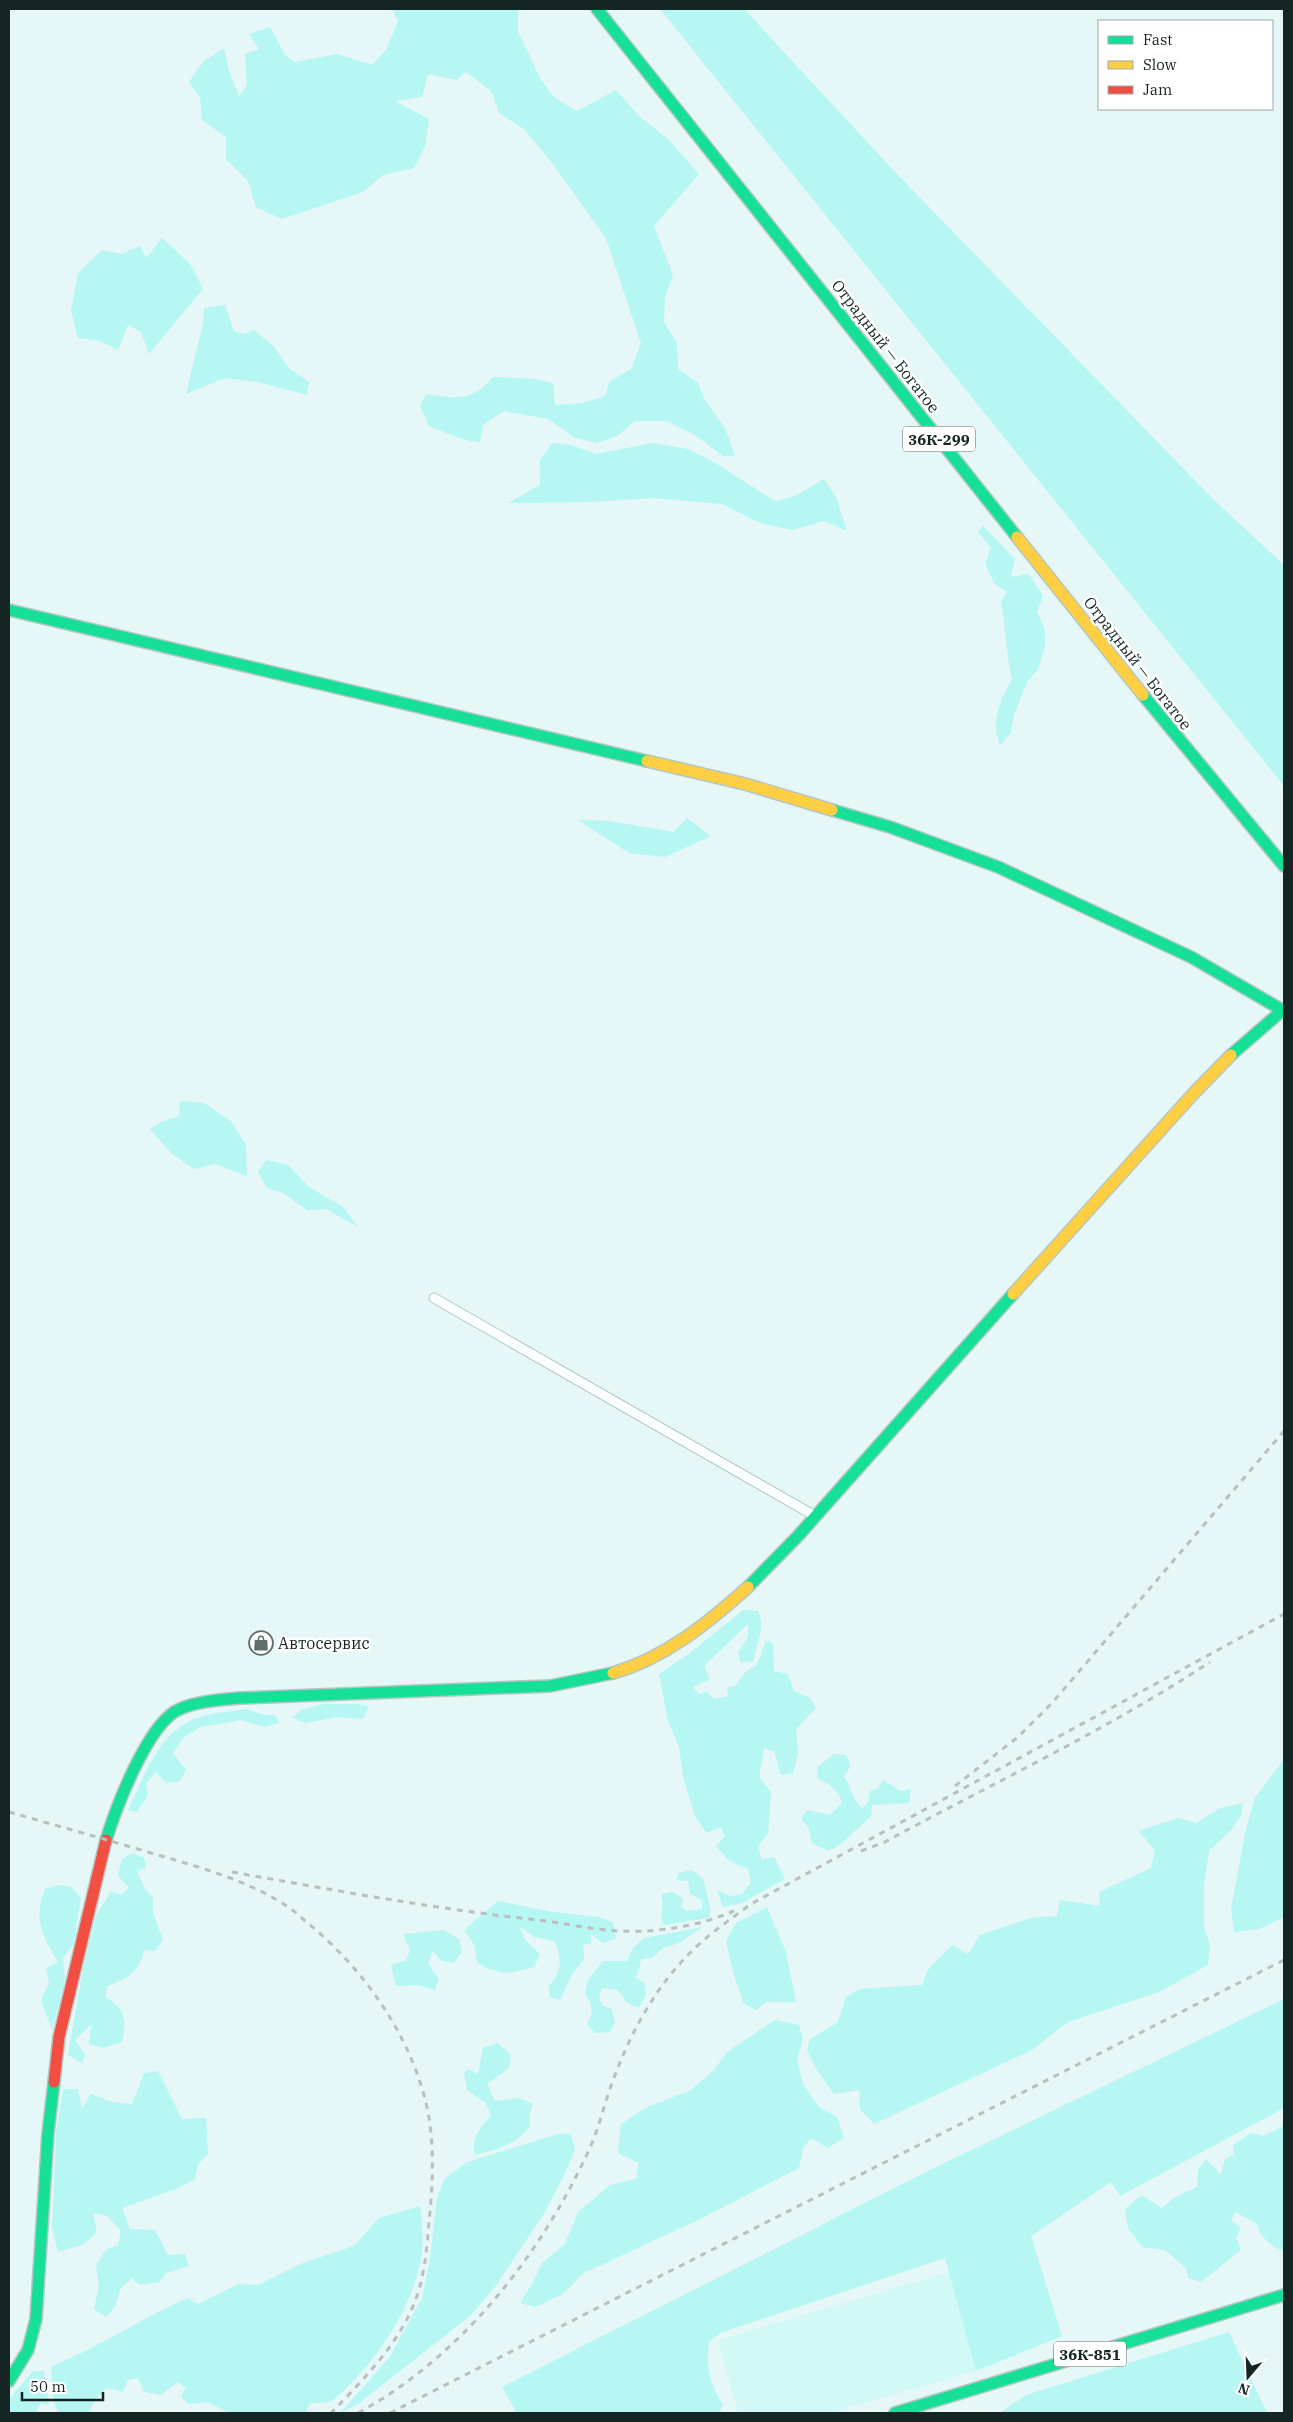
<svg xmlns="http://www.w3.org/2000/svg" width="1293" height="2422" viewBox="0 0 1293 2422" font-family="'IBM Plex Serif',serif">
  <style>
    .built { fill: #d3f9f7 }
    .green { fill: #b6f6f3 }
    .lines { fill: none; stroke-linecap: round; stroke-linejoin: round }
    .street-casing { stroke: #b6c6c4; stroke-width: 11 }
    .fast-casing { stroke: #b6c6c4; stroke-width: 14 }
    .slow-casing { stroke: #b6c6c4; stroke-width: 14 }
    .jam-casing { stroke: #b6c6c4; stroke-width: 14 }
    .street { stroke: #fbfefe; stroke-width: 9 }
    .fast { stroke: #16e098; stroke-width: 11 }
    .slow { stroke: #ffcf43; stroke-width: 11 }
    .jam { stroke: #f24e42; stroke-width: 11 }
    .rail { stroke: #babebe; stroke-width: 3; stroke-dasharray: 6 6; stroke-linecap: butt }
    .labels { text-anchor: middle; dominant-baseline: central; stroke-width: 5; stroke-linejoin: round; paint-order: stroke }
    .shield { fill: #fff; stroke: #5b6666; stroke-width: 1 }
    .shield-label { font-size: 15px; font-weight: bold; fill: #152524 }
    .street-label { font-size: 16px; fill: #152524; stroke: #fff }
    .poi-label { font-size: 16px; fill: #152524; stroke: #fff; text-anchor: start }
  </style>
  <rect width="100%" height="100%" fill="#e5f7f6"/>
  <path class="built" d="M 949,2272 L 976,2371 L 830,2413 L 738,2413 L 718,2340 Z"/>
  <path class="green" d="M 392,9 L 518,9 L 518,32 L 541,80 L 555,98 L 577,111 L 616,90 L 639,116 L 669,140 L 699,174 L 654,226 L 673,275 L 665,298 L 664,322 L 677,343 L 678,369 L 698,383 L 705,400 L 725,428 L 735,456 L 723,456 L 695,435 L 666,421 L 635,421 L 617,436 L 596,443 L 574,437 L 548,419 L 504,411 L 483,425 L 480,443 L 459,438 L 429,426 L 420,406 L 426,394 C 456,398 471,403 493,377 L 534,379 L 553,383 L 555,405 L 583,403 L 605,396 L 610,381 L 631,369 L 641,343 L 606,238 L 552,163 L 524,129 L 500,114 L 491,91 L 466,72 L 456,80 L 428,74 L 422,97 L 395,101 L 429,119 L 425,147 L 414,168 L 383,175 L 363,192 L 282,219 L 256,207 L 248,181 L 226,159 L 226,137 L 202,120 L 200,97 L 189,82 L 203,62 L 224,48 L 229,71 L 239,96 L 247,85 L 245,54 L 259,49 L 249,34 L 270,27 L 285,55 L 295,62 L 337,54 L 372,65 L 386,50 L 398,21 Z
    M 660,9 L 744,9 L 895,172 L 1215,501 L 1284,565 L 1284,786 Z
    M 162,238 L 191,265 L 203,289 L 149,354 L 141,332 L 128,325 L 118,350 L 100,341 L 78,338 L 71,311 L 78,273 L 102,250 L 121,254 L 140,246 L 146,258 Z
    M 225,305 L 234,331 L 244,334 L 254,330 L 273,346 L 290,369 L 309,382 L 307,395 L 258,382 L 225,378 L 186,394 L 203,323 L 204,308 Z
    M 552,443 L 571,445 L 596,454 L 653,443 L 688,449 L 717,464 L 775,501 L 795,496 L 824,479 L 836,497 L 847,531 L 824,521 L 792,530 L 760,523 L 722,504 L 654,498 L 588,502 L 508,503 L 540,485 L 540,460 Z
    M 983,526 L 1015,559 L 1011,577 L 1029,574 L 1043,596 L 1037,612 L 1045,630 L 1045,646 L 1038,669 L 1027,682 L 1014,715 L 1011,732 L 1000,746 C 991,719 999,703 1012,679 C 1006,654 1006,628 1001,602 L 1007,592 L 994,583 L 985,563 L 991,548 L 978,532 Z
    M 687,818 L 711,836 L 665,857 L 629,853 L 578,820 L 609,821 L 674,832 Z
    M 180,1101 L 204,1103 L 231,1121 L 246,1145 L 247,1176 L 215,1164 L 194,1169 L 171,1153 L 150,1129 L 163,1121 L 179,1116 Z
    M 266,1160 L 288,1165 L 309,1187 L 343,1207 L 358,1227 L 326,1209 L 307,1210 L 283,1193 L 267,1188 L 258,1172 Z
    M 743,1610 L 758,1611 C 767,1632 755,1641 754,1661 L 740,1662 L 738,1652 L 748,1637 L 748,1624 L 704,1666 L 710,1679 L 693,1687 L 699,1694 L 707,1692 L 714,1699 L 728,1696 L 727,1688 L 736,1685 L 744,1673 L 757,1665 L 766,1641 L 773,1643 L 774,1671 L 788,1674 L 794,1691 L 810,1698 L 816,1708 L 796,1729 L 798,1754 L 793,1773 L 781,1775 L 774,1751 L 764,1748 L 759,1777 L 771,1792 L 768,1834 L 758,1846 L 762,1860 L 774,1857 L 785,1879 L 742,1903 L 723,1907 L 717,1890 L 729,1896 L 741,1895 L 751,1883 L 748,1869 L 729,1861 L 716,1846 L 725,1836 L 721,1827 L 706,1833 L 695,1816 L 684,1781 L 679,1747 L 668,1721 L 659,1674 L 690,1653 Z
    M 324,1704 L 357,1704 L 369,1707 L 363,1719 L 338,1717 L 305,1723 L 293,1718 L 300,1710 Z
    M 247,1709 L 264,1715 L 275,1715 L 279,1723 L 265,1727 L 241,1720 L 201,1727 L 185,1736 L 173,1753 L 186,1770 L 180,1781 L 166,1783 L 156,1772 L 146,1783 L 148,1795 L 137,1812 L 128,1810 C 144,1777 158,1734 194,1719 C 210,1712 231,1712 247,1709 Z
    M 834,1754 L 846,1755 L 851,1766 L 844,1776 C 851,1787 852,1799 862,1808 L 868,1803 L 870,1791 L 878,1788 L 883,1780 L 901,1791 L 911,1789 L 909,1803 L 872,1805 L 871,1816 L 842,1843 L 829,1851 L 812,1843 L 809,1828 L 801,1819 L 807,1810 L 830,1815 L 842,1803 C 838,1790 830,1784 818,1779 L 817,1767 Z
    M 1284,1759 L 1284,1917 L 1259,1929 L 1234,1932 L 1231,1909 L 1246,1829 L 1255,1798 Z
    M 1243,1803 L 1241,1816 L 1231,1830 L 1209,1851 L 1204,1885 L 1204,1927 L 1210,1944 L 1208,1965 L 1159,1992 L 1068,2022 L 1032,2050 L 874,2124 L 860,2109 L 859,2090 L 834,2094 L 818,2072 L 807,2051 L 810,2039 L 838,2022 L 846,1997 L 860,1989 L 922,1985 L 927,1971 L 952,1945 L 968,1954 L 980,1935 L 1031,1918 L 1057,1916 L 1060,1900 L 1100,1906 L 1099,1892 L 1151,1868 L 1155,1850 L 1138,1831 L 1178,1818 L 1196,1823 L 1220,1808 Z
    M 132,1853 L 144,1858 L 146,1868 L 137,1871 L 145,1889 L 153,1898 L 153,1913 L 163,1940 L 155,1951 L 144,1950 C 139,1973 129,1977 108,1986 L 105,1997 C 125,2007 127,2021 122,2042 L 103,2048 L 89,2044 L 91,2025 L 75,2040 L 85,2055 L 82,2063 L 68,2055 L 83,1969 L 96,1916 L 111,1891 L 122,1895 L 129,1887 L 118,1876 L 122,1859 Z
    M 692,1870 L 703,1878 L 711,1911 L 708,1918 L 664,1925 L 661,1920 L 663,1904 L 661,1894 L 673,1892 L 683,1899 L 681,1907 L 687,1911 L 702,1909 L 702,1900 L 690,1894 L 688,1881 L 676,1880 L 679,1873 Z
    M 57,1885 L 71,1887 L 81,1898 L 73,1945 L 63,1957 L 65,1980 L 52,2030 L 41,2000 L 49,1983 L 46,1968 L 58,1962 C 42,1935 33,1919 45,1889 Z
    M 498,1901 L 553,1912 L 598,1917 L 613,1922 L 616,1938 L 603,1943 L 591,1934 L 591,1945 L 583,1943 L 584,1959 L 572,1975 L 560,2000 L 550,1997 L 549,1986 C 562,1971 563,1958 554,1941 L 534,1937 L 519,1926 L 526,1941 L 540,1954 L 534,1967 C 507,1974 502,1976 477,1963 L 475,1946 L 464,1930 Z
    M 767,1907 L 786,1952 L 796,2002 L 766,2002 L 756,2010 L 744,2004 L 734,1976 L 726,1941 L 736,1923 Z
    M 703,1927 L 679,1943 L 663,1948 L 652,1958 L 641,1959 L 639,1971 L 635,1978 L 644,1982 L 646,1995 L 639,2008 L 626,2002 L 618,1990 L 602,1988 L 599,1998 L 603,2006 L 612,2009 L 615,2023 L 610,2032 L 595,2033 L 587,2024 C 595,2011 592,2005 585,1993 L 588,1980 L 603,1961 L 627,1961 L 633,1948 L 644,1938 Z
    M 444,1930 L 459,1939 L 462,1951 L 454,1963 L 440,1960 L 433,1951 L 428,1963 L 439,1979 L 435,1990 L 417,1985 L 396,1986 L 391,1965 L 406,1961 L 410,1950 L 403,1934 Z
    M 1284,1999 L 1284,2108 L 1120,2196 L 1111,2182 L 1031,2236 L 1062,2336 L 976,2371 L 945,2258 L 720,2333 L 709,2342 C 706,2369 709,2381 723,2405 L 719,2413 L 517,2413 L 502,2387 L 922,2174 Z
    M 775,2020 L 799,2025 L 803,2040 L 797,2059 L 803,2084 L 819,2107 L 837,2117 L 844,2138 L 828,2148 L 811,2138 L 803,2148 L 799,2168 L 700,2219 L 582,2274 L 563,2294 L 535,2307 L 520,2303 L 532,2284 L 542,2263 L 565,2244 L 578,2212 L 610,2185 L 636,2179 L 639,2163 L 618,2153 L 621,2124 L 645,2108 L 691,2090 L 714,2070 L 727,2052 Z
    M 497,2043 L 511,2054 L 509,2068 L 487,2084 L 495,2101 L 520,2098 L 533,2104 L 529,2115 L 530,2126 C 516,2145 497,2149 475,2155 C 470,2138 481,2127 491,2115 L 486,2103 L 467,2090 L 464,2073 L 469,2069 L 478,2074 L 483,2048 Z
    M 158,2071 L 182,2119 L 206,2118 L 208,2154 L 198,2164 L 195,2179 L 176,2189 L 122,2208 L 130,2229 L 155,2230 L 168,2255 L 185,2254 L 189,2266 L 166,2273 L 160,2282 L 140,2285 L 131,2278 L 120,2290 L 115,2307 L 106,2317 L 94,2309 L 99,2286 L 96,2265 L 107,2249 L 118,2245 L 121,2231 L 107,2216 L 93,2213 L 97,2233 L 82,2245 L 58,2252 L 52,2228 L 56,2133 L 63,2089 L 78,2089 L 82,2108 L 91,2094 L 112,2102 L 132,2104 L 144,2073 Z
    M 1284,2120 L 1284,2251 C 1269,2245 1262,2239 1256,2223 L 1235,2212 L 1231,2220 L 1241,2228 L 1236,2238 L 1241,2250 L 1201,2282 L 1188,2278 L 1186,2268 L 1165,2250 L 1142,2247 L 1128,2228 L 1125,2209 L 1141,2195 L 1162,2208 L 1174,2198 L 1197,2187 L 1198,2170 L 1206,2159 L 1221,2175 L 1225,2159 L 1234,2155 L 1233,2145 L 1251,2133 L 1263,2136 L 1282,2127 Z
    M 558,2134 L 571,2134 L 575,2150 L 563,2177 L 545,2212 L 495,2287 L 470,2316 L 358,2404 L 340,2413 L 389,2358 L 422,2298 L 430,2258 L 437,2198 L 445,2178 L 467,2162 Z
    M 420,2206 C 422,2223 424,2242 421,2259 C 411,2306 388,2343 356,2378 C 349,2385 339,2397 330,2401 C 325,2403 317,2403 311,2403 L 305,2413 L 230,2413 L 207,2402 L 188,2404 L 181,2396 L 186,2388 L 178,2382 L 161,2395 L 144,2392 L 138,2378 L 128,2380 L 123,2392 L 107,2388 L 96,2399 L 88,2413 L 59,2413 C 51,2399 51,2382 52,2366 C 100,2347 141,2318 188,2298 L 198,2304 L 239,2284 L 258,2285 L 303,2263 L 354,2246 L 379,2218 Z
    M 1229,2332 L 1267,2413 L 1000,2413 L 1026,2395 Z
    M 33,2371 L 44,2371 L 49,2405 L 40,2403 L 37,2411 L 39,2413 L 9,2413 L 9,2399 Z"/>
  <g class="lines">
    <g class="street-casing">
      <path id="street" d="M 434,1298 L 815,1516"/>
    </g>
    <g class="fast-casing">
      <path id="fast" d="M 597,9 L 1017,537
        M 9,610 L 647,761
        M 1143,695 L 1284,866
        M 832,810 L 890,827 L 998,867 L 1191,957 L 1284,1011
        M 1231,1055 L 1284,1009
        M 748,1587 L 798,1536 L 1013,1294
        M 106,1840 C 116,1808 148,1722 180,1709 C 198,1701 220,1700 240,1698 L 550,1686 L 613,1673
        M 9,2381 L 28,2350 L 36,2319 L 48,2133 L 54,2082
        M 895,2413 L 1284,2295"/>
    </g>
    <g class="slow-casing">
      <path id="slow" d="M 1017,537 L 1143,695
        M 647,761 L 745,784 L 832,810
        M 1013,1294 L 1193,1094 L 1231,1055
        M 613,1673 C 665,1658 708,1623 748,1587"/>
    </g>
    <g class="jam-casing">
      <path id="jam" d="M 54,2082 L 59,2037 L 106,1840"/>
    </g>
    <use href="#street" class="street"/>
    <use href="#fast" class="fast"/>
    <use href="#slow" class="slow"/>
    <use href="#jam" class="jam"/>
    <path class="rail" d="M 955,1786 L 1018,1737 L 1053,1702 L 1284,1431
      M 9,1812 C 58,1826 108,1840 158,1855 C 202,1868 246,1880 285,1905 C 294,1910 301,1918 309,1924 C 364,1970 409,2033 426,2103 C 435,2140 433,2184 429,2222 C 427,2247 425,2272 417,2296 C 401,2342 364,2379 331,2413
      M 861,1851 L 885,1842 C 993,1783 1107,1730 1210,1662
      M 232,1872 C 333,1890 435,1909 538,1920 C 565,1923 592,1930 620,1931 C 658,1933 699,1926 734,1911
      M 358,2413 C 462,2356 540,2256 589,2150 C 600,2126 605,2100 615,2075 C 632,2030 657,1985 692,1951 C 710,1933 731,1919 751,1904 L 1284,1614
      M 390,2413 L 1284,1960"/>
  </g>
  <defs>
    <g id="shop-ring" transform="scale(1.25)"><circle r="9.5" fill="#fff" stroke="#5e6e6e" stroke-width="1.5"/><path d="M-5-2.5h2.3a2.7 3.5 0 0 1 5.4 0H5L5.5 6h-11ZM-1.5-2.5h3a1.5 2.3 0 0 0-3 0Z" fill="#5e6e6e"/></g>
  </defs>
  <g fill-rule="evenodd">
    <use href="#shop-ring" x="261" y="1643"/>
  </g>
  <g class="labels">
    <g class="shield">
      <rect x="903" y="426.5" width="72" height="25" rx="4"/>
      <rect x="1054" y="2341.5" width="72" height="25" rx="4"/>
    </g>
    <g class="shield-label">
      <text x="939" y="439">36К-299</text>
      <text x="1090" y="2354">36К-851</text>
    </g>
    <g class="street-label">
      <text transform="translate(886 346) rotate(52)">Отрадный — Богатое</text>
      <text transform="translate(1138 663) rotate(52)">Отрадный — Богатое</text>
    </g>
    <g class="poi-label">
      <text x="278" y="1643">Автосервис</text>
    </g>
  </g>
  <rect width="1293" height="2422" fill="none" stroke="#152524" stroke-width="20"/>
  <rect x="1098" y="20" width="175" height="90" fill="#ffffff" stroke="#a1a8a7"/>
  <rect x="1108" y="36" width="25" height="8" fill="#16e098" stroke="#a1a8a7"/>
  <text x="1143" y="45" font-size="15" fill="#152524">Fast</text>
  <rect x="1108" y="61" width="25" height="8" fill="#ffcf43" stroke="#a1a8a7"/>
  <text x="1143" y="70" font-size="15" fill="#152524">Slow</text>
  <rect x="1108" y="86" width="25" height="8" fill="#f24e42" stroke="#a1a8a7"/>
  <text x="1143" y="95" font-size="15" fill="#152524">Jam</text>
  <g transform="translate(1248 2377) rotate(199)" stroke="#ffffff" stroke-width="4" paint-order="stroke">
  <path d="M0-4L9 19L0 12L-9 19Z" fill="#152524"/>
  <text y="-8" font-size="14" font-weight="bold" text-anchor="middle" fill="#152524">N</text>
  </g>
  <path d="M22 2392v8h81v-8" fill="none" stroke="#152524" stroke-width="2.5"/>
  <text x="30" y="2392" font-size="15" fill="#152524" stroke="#ffffff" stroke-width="4" paint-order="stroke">50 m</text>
</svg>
